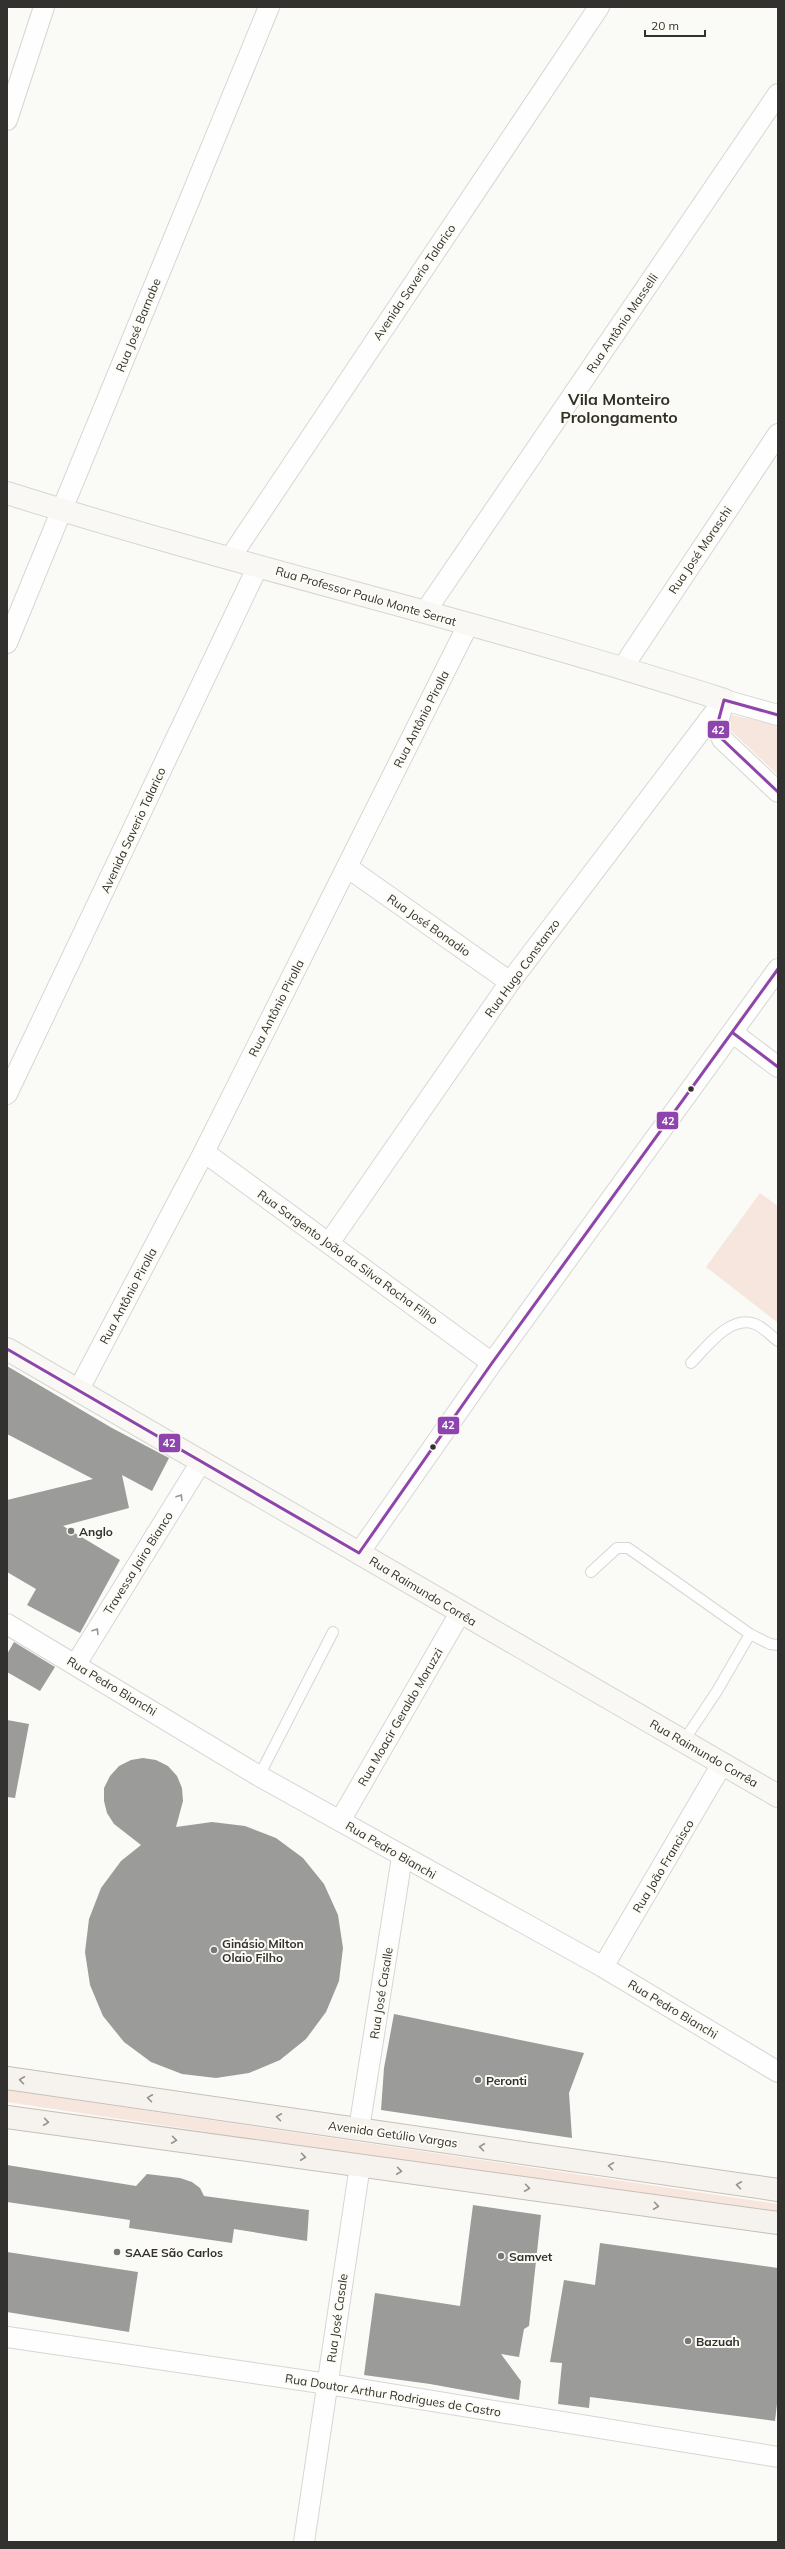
<svg xmlns="http://www.w3.org/2000/svg" width="785" height="2549" viewBox="0 0 785 2549" font-family="Mulish,sans-serif">
  <style>
    .green { fill: #f6e6de }
    .building { fill: #9b9c99 }
    .lines { fill: none; stroke-linecap: round; stroke-linejoin: round }
    .lane-casing { stroke: #d6d6d3; stroke-width: 12 }
    .street-casing { stroke: #d6d6d3; stroke-width: 22 }
    .secondary-casing { stroke: #d6d6d3; stroke-width: 24 }
    .primary-casing { stroke: #c6c0b7; stroke-width: 24 }
    .lane { stroke: #fefefe; stroke-width: 10 }
    .street { stroke: #fefefe; stroke-width: 20 }
    .secondary { stroke: #faf8f5; stroke-width: 22 }
    .primary { stroke: #f6f2ee; stroke-width: 22 }
    .bus-1-casing { stroke: #fcfbf4; stroke-width: 6 }
    .bus-1 { stroke: #8e44ad; stroke-width: 3 }
    .oneway { stroke: #989896 }
    .oneway2 { stroke: #94928e }
    .bus-dot { fill: #32312f; stroke: #fcfbf4; stroke-width: 1.5 }
    .poi-dot { fill: #787775; stroke: #fcfbf4; stroke-width: 1.5 }
    .labels { text-anchor: middle; dominant-baseline: central; stroke-width: 4; stroke-linejoin: round; paint-order: stroke }
    .street-label { font-size: 12px; fill: #32312f; stroke: #fcfbf4 }
    .poi-label { font-size: 12px; font-weight: bold; fill: #32312f; stroke: #fcfbf4; text-anchor: start }
    .district-label { font-size: 16px; font-weight: bold; fill: #302f2a; stroke: #fcfbf4 }
    .line-badge { stroke: #fcfbf4; stroke-width: 1.5 }
    .badge-label { font-size: 11px; text-anchor: middle; font-weight: bold; fill: #fff }
  </style>
  <rect width="100%" height="100%" fill="#fafaf6"/>
  <path class="green" d="M 732,715 L 778,725 L 778,775 L 729,729 L 727,723 Z
    M 760,1193 L 778,1206 L 778,1323 L 706,1267 Z
    M 7,2090 L 778,2204 L 778,2217 L 7,2102 Z"/>
  <path class="building" d="M 7,1366 L 112,1428 L 169,1458 L 152,1491 L 122,1475 L 129,1508 L 63,1526 L 120,1560 L 80,1633 L 27,1605 L 36,1589 L 7,1572 L 7,1500 L 93,1479 L 7,1434 Z
    M 14,1642 L 55,1667 L 40,1691 L 7,1672 L 7,1654 Z
    M 7,1720 L 29,1724 L 15,1798 L 7,1797 Z
    M 143,1758 L 156,1760 L 168,1766 L 177,1776 L 182,1788 L 183,1801 L 176,1827 L 212,1822 L 245,1826 L 276,1838 L 303,1858 L 324,1884 L 338,1915 L 343,1948 L 339,1981 L 326,2012 L 306,2039 L 280,2060 L 249,2073 L 216,2078 L 182,2074 L 151,2062 L 124,2042 L 103,2016 L 90,1985 L 85,1952 L 89,1919 L 101,1888 L 121,1861 L 141,1845 L 114,1824 L 107,1813 L 104,1801 L 104,1788 L 110,1776 L 119,1766 L 131,1760 Z
    M 394,2014 L 584,2053 L 569,2093 L 572,2138 L 381,2110 L 384,2068 Z
    M 7,2165 L 136,2186 L 147,2174 L 180,2178 L 192,2182 L 200,2188 L 204,2196 L 309,2210 L 307,2241 L 234,2229 L 232,2243 L 129,2228 L 130,2220 L 7,2202 Z
    M 473,2205 L 541,2215 L 529,2326 L 524,2329 L 519,2357 L 501,2354 L 521,2381 L 519,2400 L 430,2384 L 364,2375 L 375,2293 L 460,2306 Z
    M 600,2243 L 778,2268 L 778,2395 L 775,2421 L 590,2397 L 589,2408 L 558,2404 L 562,2363 L 550,2362 L 564,2280 L 595,2285 Z
    M 7,2252 L 138,2272 L 129,2332 L 7,2312 Z"/>
  <g class="lines">
    <g class="lane-casing">
      <path id="lane" d="M 691,1363 C 706,1348 730,1314 755,1324 C 763,1327 771,1336 778,1341
        M 591,1572 L 617,1548 L 628,1548 L 750,1634 L 770,1644 L 778,1645
        M 683,1742 L 717,1691 L 750,1634
        M 259,1776 L 333,1632"/>
    </g>
    <g class="street-casing">
      <path id="street" d="M 7,120 L 44,7
        M 230,558 L 599,7
        M 425,612 L 778,94
        M 7,643 L 269,7
        M 623,667 L 778,434
        M 724,700 L 778,715
        M 723,704 L 717,726 L 722,739 L 778,792
        M 347,867 L 510,982
        M 733,1033 L 778,1067
        M 7,1094 L 258,566
        M 204,1152 L 492,1363
        M 329,1243 L 510,982 L 724,700
        M 79,1389 L 204,1152 L 468,625
        M 359,1553 L 492,1363 L 778,969
        M 7,1624 L 259,1776 L 603,1967 L 778,2072
        M 76,1664 L 201,1462
        M 340,1821 L 460,1613
        M 603,1967 L 722,1764
        M 359,2129 L 402,1857
        M 7,2337 L 328,2384 L 778,2457
        M 304,2542 L 360,2165"/>
    </g>
    <g class="secondary-casing">
      <path id="secondary" d="M 7,493 C 244,568 487,623 724,700
        M 7,1349 L 778,1796"/>
    </g>
    <g class="primary-casing">
      <path id="primary" d="M 7,2078 L 778,2190
        M 7,2117 L 778,2223"/>
    </g>
    <use href="#lane" class="lane"/>
    <use href="#street" class="street"/>
    <use href="#secondary" class="secondary"/>
    <use href="#primary" class="primary"/>
    <g class="bus-1-casing">
      <path id="bus-1" d="M 778,715 L 724,700 L 717,726 L 722,739 L 778,792
        M 733,1033 L 778,1067
        M 7,1349 L 359,1553 L 492,1363 L 778,969"/>
    </g>
    <use href="#bus-1" class="bus-1"/>
  </g>
  <defs><path id="oneway-chevron" d="M-2-3.5L2.5 0L-2 3.5" fill="none" stroke-width="1.6" stroke-linecap="round" stroke-linejoin="round"/></defs>
  <g class="oneway">
    <use href="#oneway-chevron" transform="translate(180 1497) rotate(-58)"/>
    <use href="#oneway-chevron" transform="translate(96 1631) rotate(-58)"/>
  </g>
  <g class="oneway2">
    <use href="#oneway-chevron" transform="translate(22 2080) rotate(-172)"/>
    <use href="#oneway-chevron" transform="translate(150 2098) rotate(-172)"/>
    <use href="#oneway-chevron" transform="translate(279 2117) rotate(-172)"/>
    <use href="#oneway-chevron" transform="translate(46 2122) rotate(8)"/>
    <use href="#oneway-chevron" transform="translate(174 2140) rotate(8)"/>
    <use href="#oneway-chevron" transform="translate(482 2147) rotate(-172)"/>
    <use href="#oneway-chevron" transform="translate(303 2157) rotate(8)"/>
    <use href="#oneway-chevron" transform="translate(611 2166) rotate(-172)"/>
    <use href="#oneway-chevron" transform="translate(399 2171) rotate(8)"/>
    <use href="#oneway-chevron" transform="translate(739 2185) rotate(-172)"/>
    <use href="#oneway-chevron" transform="translate(527 2188) rotate(8)"/>
    <use href="#oneway-chevron" transform="translate(656 2206) rotate(8)"/>
  </g>
  <g class="bus-dot">
    <circle cx="691" cy="1089" r="3.5"/>
    <circle cx="433" cy="1447" r="3.5"/>
  </g>
  <g class="poi-dot">
    <circle cx="71" cy="1531" r="4"/>
    <circle cx="214" cy="1950" r="4"/>
    <circle cx="478" cy="2080" r="4"/>
    <circle cx="117" cy="2252" r="4"/>
    <circle cx="501" cy="2256" r="4"/>
    <circle cx="688" cy="2341" r="4"/>
  </g>
  <g class="labels">
    <g class="street-label">
      <text transform="translate(414 282) rotate(-56)">Avenida Saverio Talarico</text>
      <text transform="translate(622 323) rotate(-56)">Rua Antônio Masselli</text>
      <text transform="translate(138 325) rotate(-68)">Rua José Barnabe</text>
      <text transform="translate(700 550) rotate(-56)">Rua José Moraschi</text>
      <text transform="translate(366 596) rotate(16)">Rua Professor Paulo Monte Serrat</text>
      <text transform="translate(421 719) rotate(-63)">Rua Antônio Pirolla</text>
      <text transform="translate(133 830) rotate(-65)">Avenida Saverio Talarico</text>
      <text transform="translate(429 925) rotate(35)">Rua José Bonadio</text>
      <text transform="translate(522 968) rotate(-54)">Rua Hugo Constanzo</text>
      <text transform="translate(276 1008) rotate(-63)">Rua Antônio Pirolla</text>
      <text transform="translate(348 1257) rotate(36)">Rua Sargento João da Silva Rocha Filho</text>
      <text transform="translate(128 1296) rotate(-62)">Rua Antônio Pirolla</text>
      <text transform="translate(138 1563) rotate(-58)">Travessa Jairo Bianco</text>
      <text transform="translate(423 1591) rotate(31)">Rua Raimundo Corrêa</text>
      <text transform="translate(112 1686) rotate(31)">Rua Pedro Bianchi</text>
      <text transform="translate(400 1717) rotate(-60)">Rua Moacir Geraldo Moruzzi</text>
      <text transform="translate(704 1753) rotate(30)">Rua Raimundo Corrêa</text>
      <text transform="translate(391 1850) rotate(30)">Rua Pedro Bianchi</text>
      <text transform="translate(663 1866) rotate(-59)">Rua João Francisco</text>
      <text transform="translate(381 1993) rotate(-81)">Rua José Casalle</text>
      <text transform="translate(673 2009) rotate(31)">Rua Pedro Bianchi</text>
      <text transform="translate(393 2134) rotate(8)">Avenida Getúlio Vargas</text>
      <text transform="translate(337 2318) rotate(-82)">Rua José Casale</text>
      <text transform="translate(393 2395) rotate(9)">Rua Doutor Arthur Rodrigues de Castro</text>
    </g>
    <g class="poi-label">
      <text x="79" y="1531">Anglo</text>
      <text x="222" y="1943">Ginásio Milton<tspan x="222" dy="14">Olaio Filho</tspan></text>
      <text x="486" y="2080">Peronti</text>
      <text x="125" y="2252">SAAE São Carlos</text>
      <text x="509" y="2256">Samvet</text>
      <text x="696" y="2341">Bazuah</text>
    </g>
    <g class="district-label">
      <text x="619" y="399">Vila Monteiro<tspan x="619" dy="18">Prolongamento</tspan></text>
    </g>
  </g>
  <g class="line-badge">
    <rect x="707" y="720" width="23" height="19" rx="4" fill="#8e44ad"/>
    <rect x="656" y="1111" width="23" height="19" rx="4" fill="#8e44ad"/>
    <rect x="437" y="1416" width="23" height="19" rx="4" fill="#8e44ad"/>
    <rect x="158" y="1433" width="23" height="20" rx="4" fill="#8e44ad"/>
  </g>
  <g class="badge-label">
    <text x="718" y="734">42</text>
    <text x="668" y="1125">42</text>
    <text x="448" y="1429">42</text>
    <text x="169" y="1447">42</text>
  </g>
  <rect width="785" height="2549" fill="none" stroke="#32312f" stroke-width="16"/>
  <path d="M645 30v6h60v-6" fill="none" stroke="#32312f" stroke-width="2"/>
  <text x="651" y="30" font-size="12" fill="#32312f" stroke="#fcfbf4" stroke-width="3" paint-order="stroke">20 m</text>
</svg>
